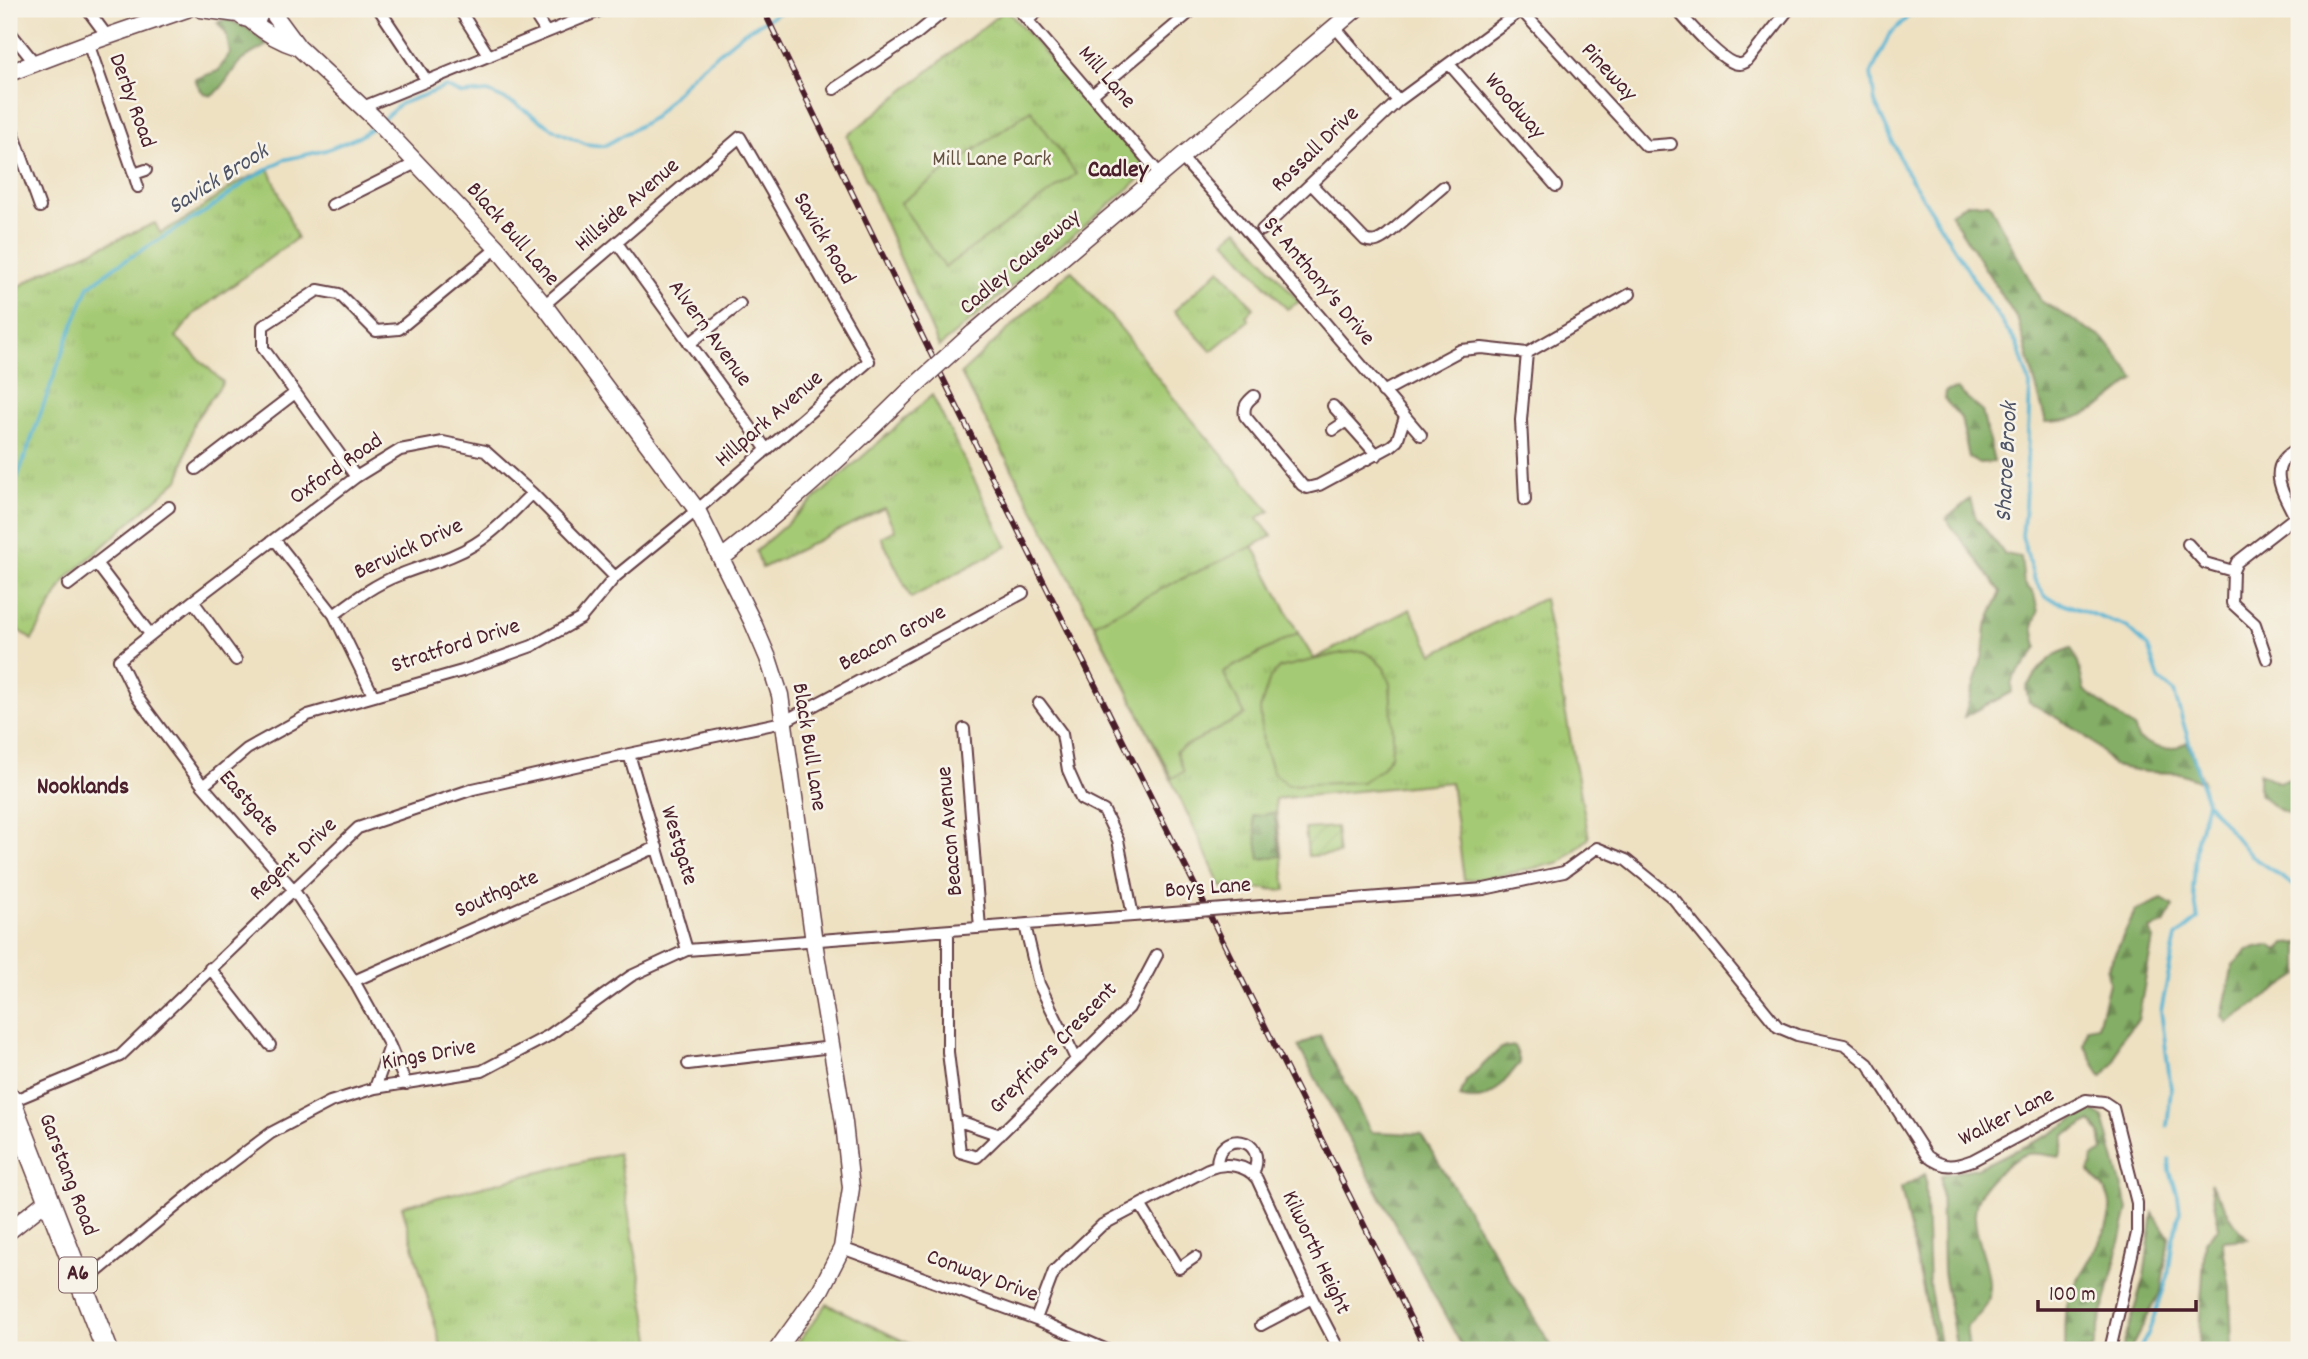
<svg xmlns="http://www.w3.org/2000/svg" width="2308" height="1359" viewBox="0 0 2308 1359" font-family="Dekko,sans-serif">
  <style>
    .grass { fill: url(#grass-tufts); stroke: #787450; stroke-width: 2 }
    .forest { fill: url(#forest-firs); stroke: #676648; stroke-width: 2 }
    .garden { fill: url(#garden-furrows); stroke: #787450; stroke-width: 2 }
    .pitch { fill: #a5ca74; stroke: #787450; stroke-width: 2 }
    .lines { fill: none; stroke-linecap: round; stroke-linejoin: round }
    .stream { stroke: #55b4d3; stroke-width: 3.5 }
    .street-casing { stroke: #633c42; stroke-width: 14 }
    .secondary-casing { stroke: #633c42; stroke-width: 19 }
    .highway-casing { stroke: #633c42; stroke-width: 24 }
    .street { stroke: #fff; stroke-width: 10 }
    .secondary { stroke: #fff; stroke-width: 16 }
    .highway { stroke: #fff; stroke-width: 21 }
    .rail-casing { stroke: #4a1f2b; stroke-width: 6 }
    .rail { stroke: #f7f3e8; stroke-width: 3.5; stroke-dasharray: 10; stroke-linecap: butt }
    .street-bridge-casing { stroke: #633c42; stroke-width: 14; stroke-linecap: butt }
    .secondary-bridge-casing { stroke: #633c42; stroke-width: 19; stroke-linecap: butt }
    .street-bridge { stroke: #fff; stroke-width: 10 }
    .secondary-bridge { stroke: #fff; stroke-width: 16 }
    .labels { text-anchor: middle; dominant-baseline: central; stroke-width: 5; stroke-linejoin: round; paint-order: stroke }
    .shield { fill: #f7f3e8; stroke: #7e5f64; stroke-width: 2 }
    .shield-label { font-size: 21px; font-weight: bold; fill: #4a1f2b }
    .street-label { font-size: 23px; fill: #4a1f2b; stroke: #f7f3e8 }
    .park-label { font-size: 23px; fill: #655241; stroke: #f7f3e8 }
    .neighbourhood-label { font-size: 24px; font-weight: bold; fill: #4a1f2b; stroke: #f7f3e8 }
    .water-label { font-size: 24px; font-style: italic; fill: #4e5366; stroke: #f7f3e8 }
  </style>
  <defs>
    <pattern id="grass-tufts" width="24" height="20" patternUnits="userSpaceOnUse" patternTransform="scale(1.75)"><rect width="24" height="20" fill="#a5ca74"/><path d="M3 7l-1-3M5 7V3M7 7l1-3M15 17l-1-3M17 17v-4M19 17l1-3" fill="none" stroke="#90ad65"/></pattern>
    <pattern id="forest-firs" width="22" height="20" patternUnits="userSpaceOnUse" patternTransform="scale(1.75)"><rect width="22" height="20" fill="#84ae66"/><path d="M5 1l3.5 6h-7zM16 11l3.5 6h-7z" fill="#6e8d54"/></pattern>
    <pattern id="garden-furrows" width="10" height="10" patternUnits="userSpaceOnUse" patternTransform="scale(1.75)"><rect width="10" height="10" fill="#a5ca74"/><path d="M-1 1l2-2M0 10L10 0M9 11l2-2" fill="none" stroke="#90ad65"/></pattern>
  </defs>
  <rect width="100%" height="100%" fill="#f7f3e8"/>
  <filter id="ink" filterUnits="userSpaceOnUse"><feTurbulence type="fractalNoise" baseFrequency=".0143" numOctaves="2"/><feDisplacementMap in="SourceGraphic" scale="14" xChannelSelector="R" yChannelSelector="G"/><feConvolveMatrix kernelMatrix="1 2 1 2 8 2 1 2 1" color-interpolation-filters="sRGB"/></filter>
  <filter id="wash" filterUnits="userSpaceOnUse"><feTurbulence type="fractalNoise" baseFrequency=".00686" numOctaves="4" result="noise"/><feDisplacementMap in="SourceGraphic" scale="28" xChannelSelector="R" yChannelSelector="G"/><feGaussianBlur stdDeviation="1.57" result="paint"/><feColorMatrix in="noise" values="0 0 0 0 0 0 0 0 0 0 0 0 0 0 0 0 0 1.4 0 .05"/><feComposite in="paint" operator="in"/></filter>
  <g filter="url(#wash)">
    <rect width="100%" height="100%" fill="#eee1c2"/>
    <path class="grass" d="M 1006,9 L 1150,171 L 939,347 L 847,136 Z
      M 269,168 L 297,238 L 194,314 L 176,337 L 223,382 L 194,422 L 180,478 L 66,579 L 32,640 L 9,623 L 10,292 L 44,272 L 155,223 L 160,233 L 188,218 L 235,184 Z
      M 1238,229 L 1299,302 L 1287,309 L 1225,240 Z
      M 1220,269 L 1254,308 L 1246,316 L 1249,320 L 1211,351 L 1174,311 Z
      M 1071,270 L 1123,331 L 1170,394 L 1270,511 L 1257,518 L 1272,536 L 1253,546 L 1298,633 L 1314,659 L 1410,609 L 1433,654 L 1544,598 L 1589,838 L 1561,862 L 1494,877 L 1464,880 L 1451,782 L 1275,799 L 1286,890 L 1221,887 C 1142,711 1052,543 961,374 Z
      M 932,395 L 1007,546 L 911,598 L 881,537 L 895,530 L 884,508 L 762,568 L 756,551 Z
      M 618,1153 L 653,1350 L 442,1350 L 402,1206 Z"/>
    <path class="forest" d="M 227,19 L 247,28 L 267,45 C 259,50 246,56 239,63 C 227,75 212,119 195,79 L 218,71 L 230,53 L 226,33 L 217,22 Z
      M 1969,203 L 1989,203 L 2041,301 L 2104,339 L 2135,379 C 2107,403 2084,423 2046,422 L 2018,321 L 1950,213 Z
      M 1957,389 L 1982,411 L 1994,462 L 1978,463 L 1969,458 L 1961,418 L 1945,400 L 1946,391 Z
      M 1970,499 L 1976,518 L 2005,554 L 2021,557 L 2024,583 L 2034,594 L 2038,612 L 2033,627 L 2037,647 C 2034,652 2031,657 2027,662 C 2019,674 2009,675 2012,692 L 1964,717 L 1983,655 L 1986,627 L 2001,592 L 1946,519 Z
      M 2071,648 L 2078,662 L 2084,690 L 2135,729 L 2138,739 C 2159,748 2166,754 2187,742 L 2203,782 L 2180,773 L 2146,772 L 2113,766 C 2092,734 2061,721 2029,702 L 2026,688 C 2037,670 2050,654 2071,648 Z
      M 2259,773 L 2278,782 L 2299,777 L 2299,818 L 2277,809 L 2259,794 Z
      M 1274,813 L 1281,856 L 1260,859 L 1253,816 Z
      M 2162,899 L 2174,906 L 2164,924 L 2150,929 L 2153,939 L 2138,1020 L 2121,1039 L 2114,1063 L 2102,1077 C 2094,1067 2092,1056 2084,1046 L 2087,1028 L 2098,1026 L 2109,983 L 2107,970 L 2135,911 Z
      M 2299,943 L 2299,975 L 2227,1023 L 2222,1016 L 2233,965 L 2248,950 L 2271,945 L 2278,950 L 2285,944 Z
      M 1320,1035 L 1371,1132 L 1421,1134 L 1554,1350 L 1464,1350 L 1298,1046 Z
      M 1515,1046 L 1520,1063 C 1502,1083 1491,1107 1460,1097 L 1466,1081 L 1501,1048 Z
      M 2090,1109 L 2103,1117 L 2128,1210 L 2093,1350 L 2065,1350 C 2066,1335 2064,1317 2068,1302 C 2076,1272 2114,1234 2110,1203 C 2108,1191 2098,1181 2089,1172 L 2093,1157 L 2103,1151 L 2100,1133 L 2091,1121 L 2065,1135 L 2060,1157 C 2050,1156 2036,1152 2027,1154 C 2016,1156 2004,1168 1995,1175 C 1951,1215 1994,1251 1989,1297 C 1987,1310 1975,1318 1966,1327 L 1969,1350 L 1957,1350 L 1943,1272 L 1941,1175 L 1977,1168 L 2049,1135 Z
      M 1925,1174 L 1929,1284 L 1941,1350 L 1936,1350 L 1901,1188 Z
      M 2210,1183 C 2223,1202 2232,1224 2248,1239 L 2222,1241 L 2230,1288 L 2232,1350 L 2198,1350 L 2205,1241 L 2219,1227 Z
      M 2153,1213 L 2169,1237 L 2161,1291 L 2130,1350 L 2122,1350 L 2144,1277 Z"/>
    <path class="garden" d="M 1336,827 L 1339,854 L 1308,856 L 1305,829 Z"/>
    <path class="pitch" d="M 1031,110 L 1076,174 L 945,267 L 900,203 Z
      M 1253,546 L 1298,633 L 1223,672 L 1245,715 L 1176,751 L 1184,772 L 1172,778 L 1094,624 L 1175,582 Z
      M 1363,651 L 1373,657 L 1384,668 L 1390,684 L 1393,736 L 1391,755 L 1381,769 L 1362,782 L 1288,785 L 1273,773 L 1263,744 L 1260,709 L 1270,678 L 1279,668 L 1342,653 Z
      M 827,1304 L 922,1350 L 792,1350 Z"/>
    <g class="lines">
      <path class="stream" d="M 1916,9 L 1889,35 L 1871,74 L 1875,103 L 1906,171 L 1984,296 L 2017,344 L 2030,385 L 2025,507 L 2022,536 L 2034,579 L 2046,597 L 2127,627 L 2148,647 L 2159,679 L 2174,692 L 2207,802 L 2197,840 L 2193,889 L 2198,919 L 2176,937 L 2161,1011 L 2171,1089 L 2167,1126
        M 381,121 L 400,104 L 446,87 L 462,94 L 488,92 L 515,104 L 555,130 L 586,144 L 604,146 L 653,118 L 693,74 L 744,32 L 786,9
        M 9,501 L 67,340 L 89,286 L 116,266 L 208,210 L 247,181 L 283,160 L 326,150 L 360,136 L 375,126
        M 2207,802 L 2251,856 L 2299,889
        M 2139,1350 L 2148,1334 L 2168,1277 L 2173,1239 L 2180,1212 L 2178,1196 L 2170,1171 L 2169,1159"/>
    </g>
  </g>
  <g filter="url(#ink)">
    <g class="lines">
      <g class="street-casing">
        <path id="street" d="M 87,9 L 107,36
          M 379,9 L 427,81
          M 459,9 L 489,56
          M 531,9 L 546,32
          M 1018,9 L 1160,174
          M 1676,9 C 1687,21 1724,66 1740,64 C 1744,64 1746,62 1749,59 L 1789,9
          M 1521,10 L 1646,146 L 1671,144
          M 1028,20 L 1041,9
          M 1335,27 L 1398,101
          M 9,31 L 34,62
          M 88,43 L 134,174
          M 1449,64 L 1556,186
          M 834,89 L 915,35 L 947,9
          M 1093,94 L 1194,9
          M 363,107 L 604,9
          M 9,121 L 40,207
          M 1181,157 L 1228,209 L 1421,435
          M 1311,184 L 1365,240 C 1374,244 1380,240 1387,235 L 1443,187
          M 138,187 L 134,174 L 146,170
          M 332,205 L 416,163
          M 1262,230 L 1398,101 L 1523,9
          M 617,243 L 767,450
          M 689,344 L 740,304
          M 1383,392 L 1461,350 L 1482,348 L 1527,353 L 1630,294
          M 1254,396 C 1247,402 1243,406 1245,416 L 1302,485 L 1307,488 L 1319,485 L 1391,446 L 1397,441 L 1405,417
          M 1333,406 L 1377,455
          M 1333,430 L 1345,422
          M 196,469 L 295,393
          M 356,477 L 263,348 L 263,326 L 318,290 L 339,294 L 376,331 L 399,329 L 497,248
          M 1525,500 L 1521,420 L 1527,353
          M 275,540 L 334,615 L 373,695
          M 2188,544 L 2205,563 L 2233,571 L 2232,603 L 2255,624 L 2267,659
          M 96,563 L 150,634
          M 2233,571 L 2237,562 L 2295,517 C 2282,491 2264,465 2299,448
          M 68,585 L 169,507
          M 193,601 L 236,660
          M 334,615 C 354,600 375,584 399,575 C 425,564 450,560 475,544 C 496,531 514,511 532,493
          M 1039,703 L 1062,734 L 1068,770 L 1081,799 L 1104,811 L 1118,840 L 1133,916
          M 964,729 L 980,928
          M 629,754 L 687,950
          M 203,786 L 247,749 L 308,715 L 462,671 L 532,646 L 580,619 L 615,577 L 697,510 L 869,361 L 740,137 L 544,305
          M 1249,907 L 1484,889 L 1564,872 L 1597,848 L 1626,860 L 1673,898 L 1778,1027 L 1797,1035 L 1844,1045 L 1868,1064 L 1927,1156 C 1944,1169 1954,1167 1973,1160 L 2086,1100 L 2104,1102 L 2113,1108 L 2137,1203 L 2137,1233 L 2110,1350
          M 1025,925 L 1039,984 L 1076,1059
          M 948,931 L 948,1052 L 960,1152 L 977,1157 L 1129,1008 L 1157,955
          M 210,968 L 270,1045
          M 354,981 L 657,847
          M 688,1064 L 832,1047
          M 406,1084 L 390,1046 L 354,981 L 293,889 L 203,786 L 137,697 L 119,660 L 193,601 L 356,477 L 400,450 L 443,442 L 485,451 L 532,493 L 615,577
          M 375,1088 L 390,1046
          M 10,1102 L 120,1056 L 358,828 L 473,789 L 629,754 L 783,722 L 1023,593
          M 956,1120 L 1000,1135
          M 1217,1165 C 1217,1129 1270,1136 1253,1174
          M 1141,1206 L 1179,1268 L 1195,1257
          M 842,1248 L 1036,1319 L 1107,1350
          M 82,1284 L 198,1188 L 271,1133 L 330,1102 L 375,1088 L 482,1071 L 548,1036 L 631,976 L 687,950 L 1186,912
          M 1036,1319 L 1054,1271 L 1102,1225 L 1208,1169 C 1225,1162 1246,1164 1257,1179 L 1312,1298 L 1339,1350
          M 1261,1325 L 1312,1298"/>
      </g>
      <g class="secondary-casing">
        <path id="secondary" d="M 201,9 L 238,14
          M 235,9 C 240,18 249,22 259,16
          M 270,9 L 298,47 L 373,117 L 497,248 L 544,305 L 697,510 L 753,623 L 768,658 L 780,695 L 814,942 L 844,1123 L 851,1188 L 842,1248 L 821,1289 L 777,1350
          M 249,19 C 264,32 279,41 298,47
          M 9,73 L 88,43 L 187,9
          M 972,334 L 1356,9
          M 722,558 C 788,506 849,451 908,392
          M 9,1231 L 49,1199"/>
      </g>
      <g class="highway-casing">
        <path id="highway" d="M 9,1098 L 107,1350"/>
      </g>
      <use href="#street" class="street"/>
      <use href="#secondary" class="secondary"/>
      <use href="#highway" class="highway"/>
      <g class="rail-casing">
        <path id="rail" d="M 763,9 C 979,458 1205,903 1426,1350"/>
      </g>
      <use href="#rail" class="rail"/>
      <g class="street-bridge-casing">
        <path id="street-bridge" d="M 1186,912 L 1249,907"/>
      </g>
      <g class="secondary-bridge-casing">
        <path id="secondary-bridge" d="M 908,392 L 972,334"/>
      </g>
      <use href="#street-bridge" class="street-bridge"/>
      <use href="#secondary-bridge" class="secondary-bridge"/>
    </g>
  </g>
  <g class="labels">
    <rect class="shield" x="59" y="1257.5" width="38" height="35" rx="5"/>
    <g class="shield-label">
      <text x="78" y="1275">A6</text>
    </g>
    <g class="street-label">
      <text transform="translate(1608 73) rotate(47)">Pineway</text>
      <text transform="translate(1106 78) rotate(49)">Mill Lane</text>
      <text transform="translate(131 101) rotate(70)">Derby Road</text>
      <text transform="translate(1514 107) rotate(49)">Woodway</text>
      <text transform="translate(1316 150) rotate(-44)">Rossall Drive</text>
      <text transform="translate(628 206) rotate(-41)">Hillside Avenue</text>
      <text transform="translate(512 235) rotate(49)">Black Bull Lane</text>
      <text transform="translate(823 239) rotate(60)">Savick Road</text>
      <text transform="translate(1021 263) rotate(-40)">Cadley Causeway</text>
      <text transform="translate(1318 282) rotate(50)">St Anthony's Drive</text>
      <text transform="translate(709 334) rotate(54)">Alvern Avenue</text>
      <text transform="translate(770 420) rotate(-41)">Hillpark Avenue</text>
      <text transform="translate(337 470) rotate(-35)">Oxford Road</text>
      <text transform="translate(409 550) rotate(-25)">Berwick Drive</text>
      <text transform="translate(893 639) rotate(-28)">Beacon Grove</text>
      <text transform="translate(456 647) rotate(-18)">Stratford Drive</text>
      <text transform="translate(808 747) rotate(81)">Black Bull Lane</text>
      <text transform="translate(248 804) rotate(49)">Eastgate</text>
      <text transform="translate(951 831) rotate(-95)">Beacon Avenue</text>
      <text transform="translate(678 846) rotate(73)">Westgate</text>
      <text transform="translate(294 860) rotate(-43)">Regent Drive</text>
      <text transform="translate(1208 889) rotate(-4)">Boys Lane</text>
      <text transform="translate(497 895) rotate(-24)">Southgate</text>
      <text transform="translate(1054 1049) rotate(-46)">Greyfriars Crescent</text>
      <text transform="translate(429 1056) rotate(-10)">Kings Drive</text>
      <text transform="translate(2007 1118) rotate(-27)">Walker Lane</text>
      <text transform="translate(67 1175) rotate(69)">Garstang Road</text>
      <text transform="translate(1315 1253) rotate(65)">Kilworth Height</text>
      <text transform="translate(982 1277) rotate(20)">Conway Drive</text>
    </g>
    <g class="park-label">
      <text x="992" y="160">Mill Lane Park</text>
    </g>
    <g class="neighbourhood-label">
      <text x="1118" y="171">Cadley</text>
      <text x="83" y="788">Nooklands</text>
    </g>
    <g class="water-label">
      <text transform="translate(219 180) rotate(-32)">Savick Brook</text>
      <text transform="translate(2008 462) rotate(-87)">Sharoe Brook</text>
    </g>
  </g>
  <rect width="2308" height="1359" fill="none" stroke="#f7f3e8" stroke-width="35"/>
  <path d="M2038 1300v10h158v-10" fill="none" stroke="#4a1f2b" stroke-width="3.5"/>
  <text x="2049" y="1300" font-size="21" fill="#4a1f2b" stroke="#f7f3e8" stroke-width="5" paint-order="stroke">100 m</text>
</svg>
